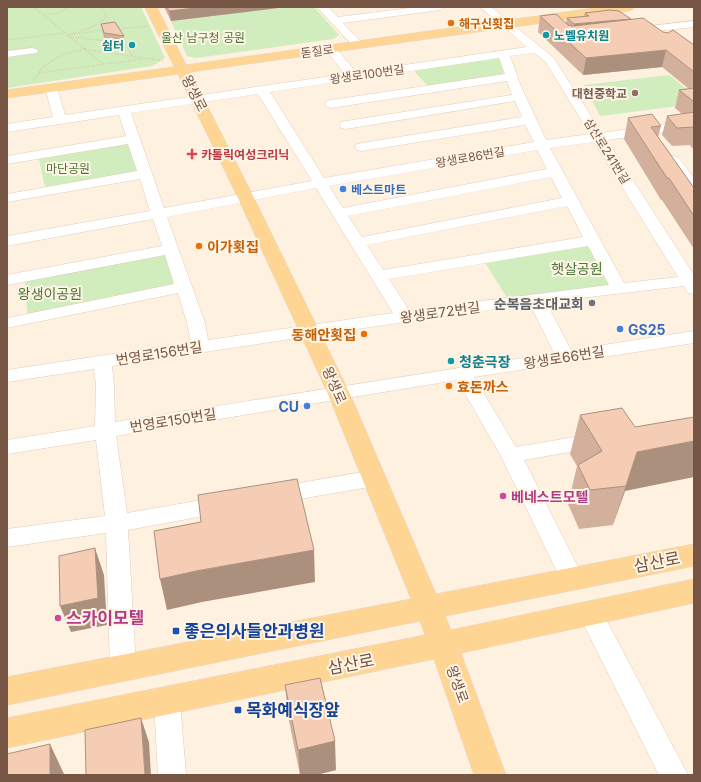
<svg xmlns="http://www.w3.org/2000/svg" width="701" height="782" viewBox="0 0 701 782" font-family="Inter,'Noto Sans KR',sans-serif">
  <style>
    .green { fill: #d1ecbd }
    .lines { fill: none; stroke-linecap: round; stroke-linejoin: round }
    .minor-casing { stroke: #e2cdba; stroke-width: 1 }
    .major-casing { stroke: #ded6d2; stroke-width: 1 }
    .path { stroke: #dab098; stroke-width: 1.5; stroke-dasharray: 0.5 2; stroke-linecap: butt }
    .minor { fill: #fff; fill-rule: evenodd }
    .major { fill: #ffd594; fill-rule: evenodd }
    .wall { fill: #d3b09b }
    .shaded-wall { fill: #ac907e }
    .building { fill: #f5cdb4; stroke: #ac907e }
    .food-dot { fill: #e8710a; stroke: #fff5e6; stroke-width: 1.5 }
    .culture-dot { fill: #0f9aa8; stroke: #fff5e6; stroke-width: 1.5 }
    .education-dot { fill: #8d6e63; stroke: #fff5e6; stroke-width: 1.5 }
    .health-dot { fill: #e0444e; stroke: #fff5e6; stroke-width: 1.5 }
    .shop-dot { fill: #3f7fe0; stroke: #fff5e6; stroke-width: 1.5 }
    .worship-dot { fill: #6b7280; stroke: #fff5e6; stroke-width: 1.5 }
    .hotel-dot { fill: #d1479c; stroke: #fff5e6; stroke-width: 1.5 }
    .transit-dot { fill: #1a4fb4; stroke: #fff5e6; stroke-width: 1.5 }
    .labels { text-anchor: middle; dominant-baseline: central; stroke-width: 4; stroke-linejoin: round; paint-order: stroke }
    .far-food-label { font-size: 12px; font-weight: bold; fill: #c56008; stroke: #fff5e6; text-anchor: start }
    .far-culture-label { font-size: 12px; font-weight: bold; fill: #0d838f; stroke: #fff5e6; text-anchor: start }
    .far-park-label { font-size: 12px; fill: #4c773a; stroke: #fff5e6 }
    .far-street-label { font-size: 12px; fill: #765545; stroke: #fff5e6 }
    .far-education-label { font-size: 12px; font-weight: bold; fill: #785e54; stroke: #fff5e6; text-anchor: end }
    .far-health-label { font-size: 12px; font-weight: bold; fill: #be3a42; stroke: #fff5e6; text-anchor: start }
    .far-shop-label { font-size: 12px; font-weight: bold; fill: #366cbe; stroke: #fff5e6; text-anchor: start }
    .street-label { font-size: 14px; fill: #765545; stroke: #fff5e6 }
    .food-label { font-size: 14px; font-weight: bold; fill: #c56008; stroke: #fff5e6; text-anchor: start }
    .park-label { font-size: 14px; fill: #4c773a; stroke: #fff5e6 }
    .worship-label { font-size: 14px; font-weight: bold; fill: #5b616d; stroke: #fff5e6; text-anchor: end }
    .shop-label { font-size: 14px; font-weight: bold; fill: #366cbe; stroke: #fff5e6; text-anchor: start }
    .culture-label { font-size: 14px; font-weight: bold; fill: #0d838f; stroke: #fff5e6; text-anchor: start }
    .hotel-label { font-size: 14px; font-weight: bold; fill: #b23c85; stroke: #fff5e6; text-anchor: start }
    .near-street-label { font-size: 17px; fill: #765545; stroke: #fff5e6 }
    .near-hotel-label { font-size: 17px; font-weight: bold; fill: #b23c85; stroke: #fff5e6; text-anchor: start }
    .near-transit-label { font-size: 17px; font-weight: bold; fill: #164399; stroke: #fff5e6; text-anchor: start }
  </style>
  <rect width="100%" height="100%" fill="#fef1df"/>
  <path class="green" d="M 7,7 L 141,7 L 165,58 L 152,66 L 7,88 Z
    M 286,7 L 314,7 L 339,35 L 333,39 L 196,58 L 187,56 L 171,21 Z
    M 499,57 L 504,75 L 428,86 L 413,70 Z
    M 669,75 L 694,95 L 694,104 L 600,116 L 584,85 Z
    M 133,139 L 145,174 L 46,191 L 38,155 Z
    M 593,240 L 619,288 L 510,303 L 483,259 Z
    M 171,249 L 184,287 L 28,319 L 24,277 Z"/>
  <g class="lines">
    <g class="minor-casing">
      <path id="minor" d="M 317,7 L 328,7 L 338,17 L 417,7 L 445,7 L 440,10 L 343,23 L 364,45 L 358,48 L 354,47 Z
        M 480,7 L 491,7 L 553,57 L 602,133 L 694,120 L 694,128 L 607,140 L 694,275 L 694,294 L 688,293 L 684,286 L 546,302 L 571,350 L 694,331 L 694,343 L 474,377 L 516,447 L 598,433 L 605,435 L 608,440 L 605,445 L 598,447 L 524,460 L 584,579 L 580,586 L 572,589 L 564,586 L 501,456 L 457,380 L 116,436 L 127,513 L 225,496 L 233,498 L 236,504 L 233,510 L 225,512 L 128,530 L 136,668 L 132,676 L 123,679 L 114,676 L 110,668 L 106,533 L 7,547 L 7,529 L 105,516 L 96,440 L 7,454 L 7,440 L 95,426 L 96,385 L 94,369 L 7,382 L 7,370 L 191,342 L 187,323 L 178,293 L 7,328 L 7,318 L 174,284 L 165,255 L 7,285 L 7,275 L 162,246 L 153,219 L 7,246 L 7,236 L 150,211 L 140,179 L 7,202 L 7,194 L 137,171 L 128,144 L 7,164 L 7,156 L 126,136 L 119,115 L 7,132 L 7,124 L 53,117 L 45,88 L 47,85 L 55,85 L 57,88 L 65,115 L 345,74 L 325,49 L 331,46 L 335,47 L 356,72 L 527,47 ZM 534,53 L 545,61 L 590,134 L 546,140 L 520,84 L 510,56 ZM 499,58 L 505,74 L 331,100 L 327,101 L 325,104 L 327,107 L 331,108 L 507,81 L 512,95 L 346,121 L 341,122 L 340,125 L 341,128 L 346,129 L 515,101 L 522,117 L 362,143 L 357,144 L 355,147 L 357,150 L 362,151 L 525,125 L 534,142 L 324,178 L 270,92 ZM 258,94 L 312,181 L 164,208 L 131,113 ZM 594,142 L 678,277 L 624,283 L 550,148 ZM 537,150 L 547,169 L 343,208 L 329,186 ZM 551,177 L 562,198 L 362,237 L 348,216 ZM 316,188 L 393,313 L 208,340 L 205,323 L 167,217 ZM 567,206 L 583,237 L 383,270 L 367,245 ZM 588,246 L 609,285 L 409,310 L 389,279 ZM 530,304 L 554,353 L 115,422 L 114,385 L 112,366 L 350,330 Z
        M 694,21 L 694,27 L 632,34 L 627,31 L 632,28 Z
        M 32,48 L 36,49 L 38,51 L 36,53 L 7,57 L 7,51 Z
        M 673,156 L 678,157 L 694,178 L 694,191 L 689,190 L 666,160 L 668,157 Z
        M 375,470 L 382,472 L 385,478 L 382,484 L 375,486 L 276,503 L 268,501 L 265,495 L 268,489 L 276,487 Z
        M 590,603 L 599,606 L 688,775 L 659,775 L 578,613 L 581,606 Z
        M 167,689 L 176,692 L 180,701 L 186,775 L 158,775 L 154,701 L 158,692 Z"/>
    </g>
    <g class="major-casing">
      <path id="major" d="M 145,7 L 157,7 L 186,65 L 602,7 L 634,7 L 632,10 L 628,11 L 190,72 L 254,198 L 350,394 L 436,594 L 694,544 L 694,566 L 445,616 L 451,630 L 694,579 L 694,603 L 461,653 L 506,775 L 474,775 L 434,659 L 7,748 L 7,718 L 425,635 L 420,621 L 7,705 L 7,677 L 411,599 L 328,394 L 238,198 L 178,74 L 7,98 L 7,90 L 174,67 Z"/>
    </g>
    <path class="path" d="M 34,7 L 103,64
      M 44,15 L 61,12 L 67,7
      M 117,29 L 148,26
      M 71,34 C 84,30 98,27 107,16 L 102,7
      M 67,35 L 106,30
      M 71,37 L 118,42 L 127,46 L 132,56
      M 7,40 L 64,33
      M 39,73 L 143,59
      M 34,80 L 42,68 L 50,62 L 60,56 L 83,49 L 164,61"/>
    <use href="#minor" class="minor"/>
    <use href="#major" class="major"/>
  </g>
  <path class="wall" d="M 164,7 L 286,7 L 171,21 Z
    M 585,13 L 631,19 L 630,20 L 663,32 L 694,45 L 694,150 L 690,145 L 672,146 L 662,135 L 667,116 L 682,114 L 675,108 L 679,90 L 689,89 L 662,67 L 583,75 L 538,32 L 540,16 L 566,23 L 567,18 L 584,16 Z
    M 101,24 L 124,36 L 125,42 L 104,38 Z
    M 628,118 L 661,126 L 658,137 L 694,188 L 694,249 L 662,200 L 661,200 L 624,139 Z
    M 580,415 L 635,427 L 625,491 L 613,525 L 579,529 L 568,504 L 577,466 L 570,454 Z
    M 285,685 L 336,770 L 316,775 L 300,775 L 288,716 Z"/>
  <path class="shaded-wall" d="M 204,7 L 286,7 L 171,21 L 169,11 Z
    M 631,19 L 629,27 L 573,32 L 574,24 Z
    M 666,50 L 662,67 L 583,75 L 586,58 Z
    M 694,441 L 694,477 L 625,491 L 613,525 L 637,452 Z
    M 95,548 L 104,575 L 107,625 L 71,632 L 60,606 Z
    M 314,550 L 315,582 L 202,602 L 167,610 L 160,579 L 196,571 Z
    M 141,718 L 149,742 L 151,775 L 145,775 Z
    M 335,741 L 336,770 L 316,775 L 300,775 L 298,750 Z
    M 50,744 L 64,774 L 65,775 L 50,775 Z"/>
  <path class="building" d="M 167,7 L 204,7 L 169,11 Z
    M 610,10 L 619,11 L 631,19 L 574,24 L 567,18 L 589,16 L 585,13 Z
    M 556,14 L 568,25 L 573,26 L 643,18 L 663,32 L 668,33 L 673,30 L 694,45 L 694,72 L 666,50 L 586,58 L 540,16 Z
    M 115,22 L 124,36 L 104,33 L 101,24 Z
    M 694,88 L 694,101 L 693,101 L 679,90 Z
    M 694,112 L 694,127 L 677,128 L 667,116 Z
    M 652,114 L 661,126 L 651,127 L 694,188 L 694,216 L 669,178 L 667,178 L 628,118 Z
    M 622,408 L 635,427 L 694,417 L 694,441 L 637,452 L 626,486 L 590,490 L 578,465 L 602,451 L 580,415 Z
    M 297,479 L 314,550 L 196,571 L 160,579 L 154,531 L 201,522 L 198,495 Z
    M 95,548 L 98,598 L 60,606 L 59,556 Z
    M 320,678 L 335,741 L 298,750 L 285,685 Z
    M 141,718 L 145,775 L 86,775 L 85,730 Z
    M 50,744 L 50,775 L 7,775 L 7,754 Z"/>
  <g class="food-dot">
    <circle cx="451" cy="23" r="4"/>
    <circle cx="199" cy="246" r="4"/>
    <circle cx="364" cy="334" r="4"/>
    <circle cx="449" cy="386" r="4"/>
  </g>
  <g class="culture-dot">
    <circle cx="546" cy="35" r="4"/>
    <circle cx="132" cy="45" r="4"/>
    <circle cx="451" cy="361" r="4"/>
  </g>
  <circle class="education-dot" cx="635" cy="93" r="4"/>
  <path class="health-dot" d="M190 148h4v4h4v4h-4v4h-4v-4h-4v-4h4z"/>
  <g class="shop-dot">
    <circle cx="343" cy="189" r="4"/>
    <circle cx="620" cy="329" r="4"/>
    <circle cx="307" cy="406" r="4"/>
  </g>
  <circle class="worship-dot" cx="592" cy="303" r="4"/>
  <g class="hotel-dot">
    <circle cx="503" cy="496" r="4"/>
    <circle cx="58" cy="618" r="4"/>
  </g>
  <g class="transit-dot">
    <rect x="172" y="627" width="8" height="8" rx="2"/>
    <rect x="234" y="706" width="8" height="8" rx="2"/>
  </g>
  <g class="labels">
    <g class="far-food-label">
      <text x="459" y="23">해구신횟집</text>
    </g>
    <g class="far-culture-label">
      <text x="554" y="35">노벨유치원</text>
      <text x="124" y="45" text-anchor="end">쉼터</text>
    </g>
    <g class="far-park-label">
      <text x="203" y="37">울산 남구청 공원</text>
      <text x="68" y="168">마단공원</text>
    </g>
    <g class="far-street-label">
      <text transform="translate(317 51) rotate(-8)">돋질로</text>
      <text transform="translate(367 74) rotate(-8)">왕생로100번길</text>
      <text transform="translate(607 151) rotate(58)">삼산로241번길</text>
      <text transform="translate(470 157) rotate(-10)">왕생로86번길</text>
    </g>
    <g class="far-education-label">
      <text x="627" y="93">대현중학교</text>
    </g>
    <g class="far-health-label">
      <text x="201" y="154">카톨릭여성크리닉</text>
    </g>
    <g class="far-shop-label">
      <text x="351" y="189">베스트마트</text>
    </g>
    <g class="street-label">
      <text transform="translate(195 93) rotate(63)">왕생로</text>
      <text transform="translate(440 312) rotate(-8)">왕생로72번길</text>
      <text transform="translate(159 353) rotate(-9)">번영로156번길</text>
      <text transform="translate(564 357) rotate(-9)">왕생로66번길</text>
      <text transform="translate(335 385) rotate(66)">왕생로</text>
      <text transform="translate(173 420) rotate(-9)">번영로150번길</text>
      <text transform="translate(458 684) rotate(70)">왕생로</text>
    </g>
    <g class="food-label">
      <text x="207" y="246">이가횟집</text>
      <text x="356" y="334" text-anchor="end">동해안횟집</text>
      <text x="457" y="386">효돈까스</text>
    </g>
    <g class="park-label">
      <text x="577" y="268">햇살공원</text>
      <text x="50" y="293">왕생이공원</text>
    </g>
    <g class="worship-label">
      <text x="584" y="303">순복음초대교회</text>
    </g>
    <g class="shop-label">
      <text x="628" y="329">GS25</text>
      <text x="299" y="406" text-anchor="end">CU</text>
    </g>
    <g class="culture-label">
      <text x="459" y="361">청춘극장</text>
    </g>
    <g class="hotel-label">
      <text x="511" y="496">베네스트모텔</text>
    </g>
    <g class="near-street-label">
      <text transform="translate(657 562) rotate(-11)">삼산로</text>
      <text transform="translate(351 664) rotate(-11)">삼산로</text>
    </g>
    <g class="near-hotel-label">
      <text x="66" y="618">스카이모텔</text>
    </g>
    <g class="near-transit-label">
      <text x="184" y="631">좋은의사들안과병원</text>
      <text x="246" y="710">목화예식장앞</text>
    </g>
  </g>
  <rect width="701" height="782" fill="none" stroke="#765545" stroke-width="16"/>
</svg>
